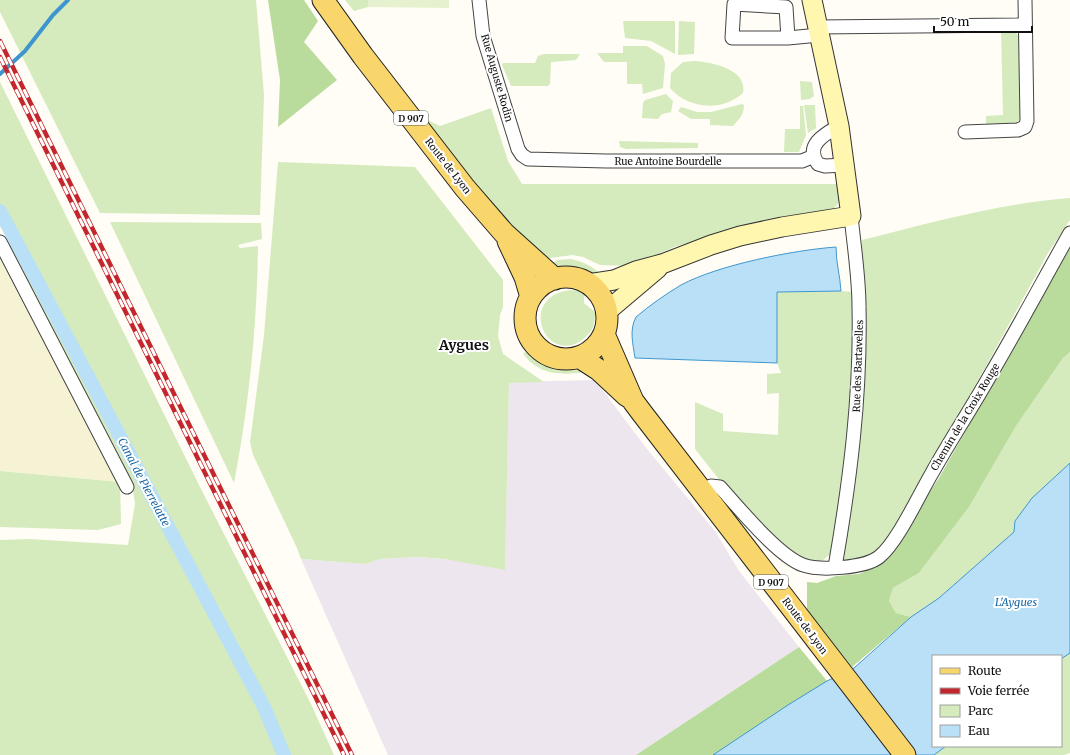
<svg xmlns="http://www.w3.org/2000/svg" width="1070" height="755" viewBox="0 0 1070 755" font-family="Merriweather,serif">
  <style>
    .industrial { fill: #eee6ef }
    .farmland { fill: #f6f3d4 }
    .green { fill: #d5ebbd }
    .forest { fill: #b9dc9c }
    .pitch { fill: #e6f2cf }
    .water { fill: #b9e0f7; stroke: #3f96cf }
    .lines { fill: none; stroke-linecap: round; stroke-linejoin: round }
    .stream { stroke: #3f96cf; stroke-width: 4 }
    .canal { stroke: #b9e0f7; stroke-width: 14 }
    .street-casing { stroke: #444; stroke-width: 15 }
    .secondary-casing { stroke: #333; stroke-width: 21 }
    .primary-casing { stroke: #222; stroke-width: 23 }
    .street { stroke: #fff; stroke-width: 13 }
    .secondary { stroke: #fff6b0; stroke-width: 19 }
    .primary { stroke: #f9d66b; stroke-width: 21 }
    .rail-casing { stroke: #c4262e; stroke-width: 4.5 }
    .rail { stroke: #fff; stroke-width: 3; stroke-dasharray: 9; stroke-linecap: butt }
    .labels { text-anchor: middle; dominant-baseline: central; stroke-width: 4; stroke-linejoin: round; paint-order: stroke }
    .shield { fill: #fff; stroke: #585858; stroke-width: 1 }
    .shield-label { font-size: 9px; font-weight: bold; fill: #111 }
    .street-label { font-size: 10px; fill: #111; stroke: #fff }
    .water-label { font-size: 11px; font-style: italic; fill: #1768a6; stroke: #fff }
    .district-label { font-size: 14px; font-weight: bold; fill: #111; stroke: #fff }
  </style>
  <rect width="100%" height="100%" fill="#fffdf5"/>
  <path class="industrial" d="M 595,380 L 647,449 L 715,531 L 739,571 L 799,647 L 636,755 L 388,755 L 301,559 L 366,564 L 380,559 L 417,557 L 505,564 L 509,382 Z"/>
  <path class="farmland" d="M 0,250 L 120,482 L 0,471 Z"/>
  <path class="green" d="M 0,0 L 256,0 L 264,95 L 260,215 L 100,213 L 0,12 Z
    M 345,0 L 368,0 L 368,7 L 354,11 Z
    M 623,21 L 675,21 L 675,54 L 651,41 L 625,38 Z
    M 679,21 L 695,22 L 694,54 L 678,55 Z
    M 1001,29 C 1015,29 1019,34 1024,46 L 1020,47 L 1020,104 L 1023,117 C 1013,128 999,125 986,125 L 986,116 L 1003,115 Z
    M 623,46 L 647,46 L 663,56 L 665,64 L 663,88 L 643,94 L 642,84 L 627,84 L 627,62 L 604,62 L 597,53 L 623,53 Z
    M 544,54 L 580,54 L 576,60 L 551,62 L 550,84 L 548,86 L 511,86 L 502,65 L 503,63 L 535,63 L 538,56 Z
    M 694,61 C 711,62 748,69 743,93 C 722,112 688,109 670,88 L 671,73 L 683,62 Z
    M 800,81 L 812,82 L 814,96 L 810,99 L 801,100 Z
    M 0,82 L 200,487 L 311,704 L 334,755 L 0,755 L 0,540 L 29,539 L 128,545 L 135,504 L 132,483 L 117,451 L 69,363 L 11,248 L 0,217 Z
    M 666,94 L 673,101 L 671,112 L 662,114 L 658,119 L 642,118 L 643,103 L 645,100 Z
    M 742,104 L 744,105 C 744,115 739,119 733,126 L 710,125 L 710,119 L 691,119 L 678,111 L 681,107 L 697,112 L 711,112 Z
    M 804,105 L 815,105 L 816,128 L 808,133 Z
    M 800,106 L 803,106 L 806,135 L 799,152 L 784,152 L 785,129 L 800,129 Z
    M 491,108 L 508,161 L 522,184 L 836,184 L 839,188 L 840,201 L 832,211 L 715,235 L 674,247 L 632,266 L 600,265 L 583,257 L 573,255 L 542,259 L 456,163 L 421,117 L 440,126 Z
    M 619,141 L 698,143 L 698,148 L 626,149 L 620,147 Z
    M 278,162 L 415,167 L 503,280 L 503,307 L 500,315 L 498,336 L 503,354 L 544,382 L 509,383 L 505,570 L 445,559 L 417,557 L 380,559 L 366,564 L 301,559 L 297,548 L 253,455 L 250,442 L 264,335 Z
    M 1070,198 L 1070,220 L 1048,253 L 905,514 L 885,545 L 874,555 L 850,562 L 844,560 L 841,555 L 855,483 L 861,409 L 863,353 L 862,240 C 930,223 1000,203 1070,198 Z
    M 110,222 L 261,223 L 262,239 L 238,245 L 240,248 L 258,246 C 257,326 249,405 234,483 Z
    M 571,259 C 584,262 592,266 602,275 L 592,276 L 585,271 L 563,269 L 552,264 L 557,260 Z
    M 570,290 L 579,291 L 584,295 L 584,303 L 595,312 C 595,325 593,332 582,340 C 545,366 517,297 570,290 Z
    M 841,291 L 854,292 L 851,422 L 831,554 L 816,565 L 802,562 L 732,496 L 695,449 L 695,402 L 723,414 L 723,431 L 778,435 L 779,393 L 767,394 L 767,374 L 781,373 L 777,363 L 777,292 Z
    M 527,352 L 554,365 L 579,367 L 584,372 C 561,376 536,374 523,353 Z
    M 1070,352 L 1070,463 L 1032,499 L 1015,521 L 1014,532 L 939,598 L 911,617 L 896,613 L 889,601 L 893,588 L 919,573 L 969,507 L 1016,426 L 1063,358 Z
    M 0,471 L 120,482 L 121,524 L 98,530 L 0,527 Z
    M 1070,653 L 1070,753 L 1064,755 L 934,755 L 946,746 L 1061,746 L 1061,659 Z"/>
  <path class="forest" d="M 268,0 L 304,0 L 318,21 L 304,42 L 337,80 L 278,127 L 280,80 Z
    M 1070,246 L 1070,352 L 1063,358 L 1016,426 L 969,507 L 919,573 L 893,588 L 889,601 L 896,613 L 911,617 L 852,667 L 807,610 L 807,582 L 817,583 L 836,576 L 859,574 L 875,567 L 889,552 L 939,478 Z
    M 799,647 L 827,681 L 713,755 L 636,755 Z"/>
  <path class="pitch" d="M 368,0 L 449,0 L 449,8 L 368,7 Z"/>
  <path class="water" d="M 836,247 C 836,263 840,275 841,291 L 777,292 L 777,363 L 635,358 C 633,344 629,330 636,317 C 650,305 666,294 681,285 C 718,265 794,250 836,247 Z
    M 1070,463 L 1070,653 L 1061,659 L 1061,656 L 933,656 L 933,746 L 946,746 L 934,755 L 713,755 L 788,705 L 827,681 L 854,668 L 911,617 L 939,598 L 1014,532 L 1015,521 L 1032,498 Z"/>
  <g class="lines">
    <path class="stream" d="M 0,74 L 25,51 L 53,15 L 68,0"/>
    <path class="canal" d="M 0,211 L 264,707 L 284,755"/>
    <g class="street-casing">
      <path id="street" d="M 479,0 L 483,36 L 518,149 L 522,155 L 528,159 L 606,161 L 802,161 L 814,156
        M 817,27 L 1025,25
        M 788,38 L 732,38 L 734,4 L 786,7 L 788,38 L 819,35
        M 839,126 C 825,134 804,145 818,164 L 825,166 L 845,165
        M 965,132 L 1018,130 L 1025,127 L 1027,121 L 1025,0
        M 0,242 L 127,487
        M 701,490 L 711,486 L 720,487 C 739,508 778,556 803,565 C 820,571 865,568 879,557 C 897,543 919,495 932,473 C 951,439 973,406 992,372 C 1019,326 1044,279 1070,233
        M 835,567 C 850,481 861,395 859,307 C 859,277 854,246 851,216"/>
    </g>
    <g class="secondary-casing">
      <path id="secondary" d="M 588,284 L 614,280 L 636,271 L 662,264 L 711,245 L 740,236 L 782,227 L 851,216 L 839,126 L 812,0
        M 606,312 L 658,268"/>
    </g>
    <g class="primary-casing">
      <path id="primary" d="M 323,0 L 363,56 L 465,188 L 504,233 L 555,279
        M 508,241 L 525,277 L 531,297
        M525 318a41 41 0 1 1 82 0a41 41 0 1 1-82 0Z
        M 604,334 L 633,401 L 642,413 L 905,755
        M 579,357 L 599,370 L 627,396"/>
    </g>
    <use href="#street" class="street"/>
    <use href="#secondary" class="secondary"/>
    <use href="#primary" class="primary"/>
    <g class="rail-casing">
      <path id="rail" d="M 0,41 L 352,755
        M 0,57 L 344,755"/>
    </g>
    <use href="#rail" class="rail"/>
  </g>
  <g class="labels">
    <g class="shield">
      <rect x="394" y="111" width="34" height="14" rx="3"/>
      <rect x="754" y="575" width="34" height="14" rx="3"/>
    </g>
    <g class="shield-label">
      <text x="411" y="118">D 907</text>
      <text x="771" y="582">D 907</text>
    </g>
    <g class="street-label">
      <text transform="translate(497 78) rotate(74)">Rue Auguste Rodin</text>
      <text x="668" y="161">Rue Antoine Bourdelle</text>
      <text transform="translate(448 166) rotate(52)">Route de Lyon</text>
      <text transform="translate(858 366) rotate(-88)">Rue des Bartavelles</text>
      <text transform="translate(965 417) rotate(-59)">Chemin de la Croix Rouge</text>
      <text transform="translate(805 626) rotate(53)">Route de Lyon</text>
    </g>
    <g class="water-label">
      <text transform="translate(144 482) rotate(62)">Canal de Pierrelatte</text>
      <text x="1016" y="602">L'Aygues</text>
    </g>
    <g class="district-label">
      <text x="464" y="345">Aygues</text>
    </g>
  </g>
  <rect x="932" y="655" width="130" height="92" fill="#ffffff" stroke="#a0a0a0"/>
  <rect x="940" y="668" width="20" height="6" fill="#f9d66b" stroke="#a0a0a0"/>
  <text x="968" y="675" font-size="12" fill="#111111">Route</text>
  <rect x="940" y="688" width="20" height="6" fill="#c4262e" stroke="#a0a0a0"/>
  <text x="968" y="695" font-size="12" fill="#111111">Voie ferrée</text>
  <rect x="940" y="705" width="20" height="12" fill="#d5ebbd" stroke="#a0a0a0"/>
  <text x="968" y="715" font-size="12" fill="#111111">Parc</text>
  <rect x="940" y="725" width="20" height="12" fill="#b9e0f7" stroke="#a0a0a0"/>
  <text x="968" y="735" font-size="12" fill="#111111">Eau</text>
  <path d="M934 26v6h98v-6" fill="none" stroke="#111111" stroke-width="2"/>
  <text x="940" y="26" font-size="12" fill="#111111" stroke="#ffffff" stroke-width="3" paint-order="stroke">50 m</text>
</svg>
